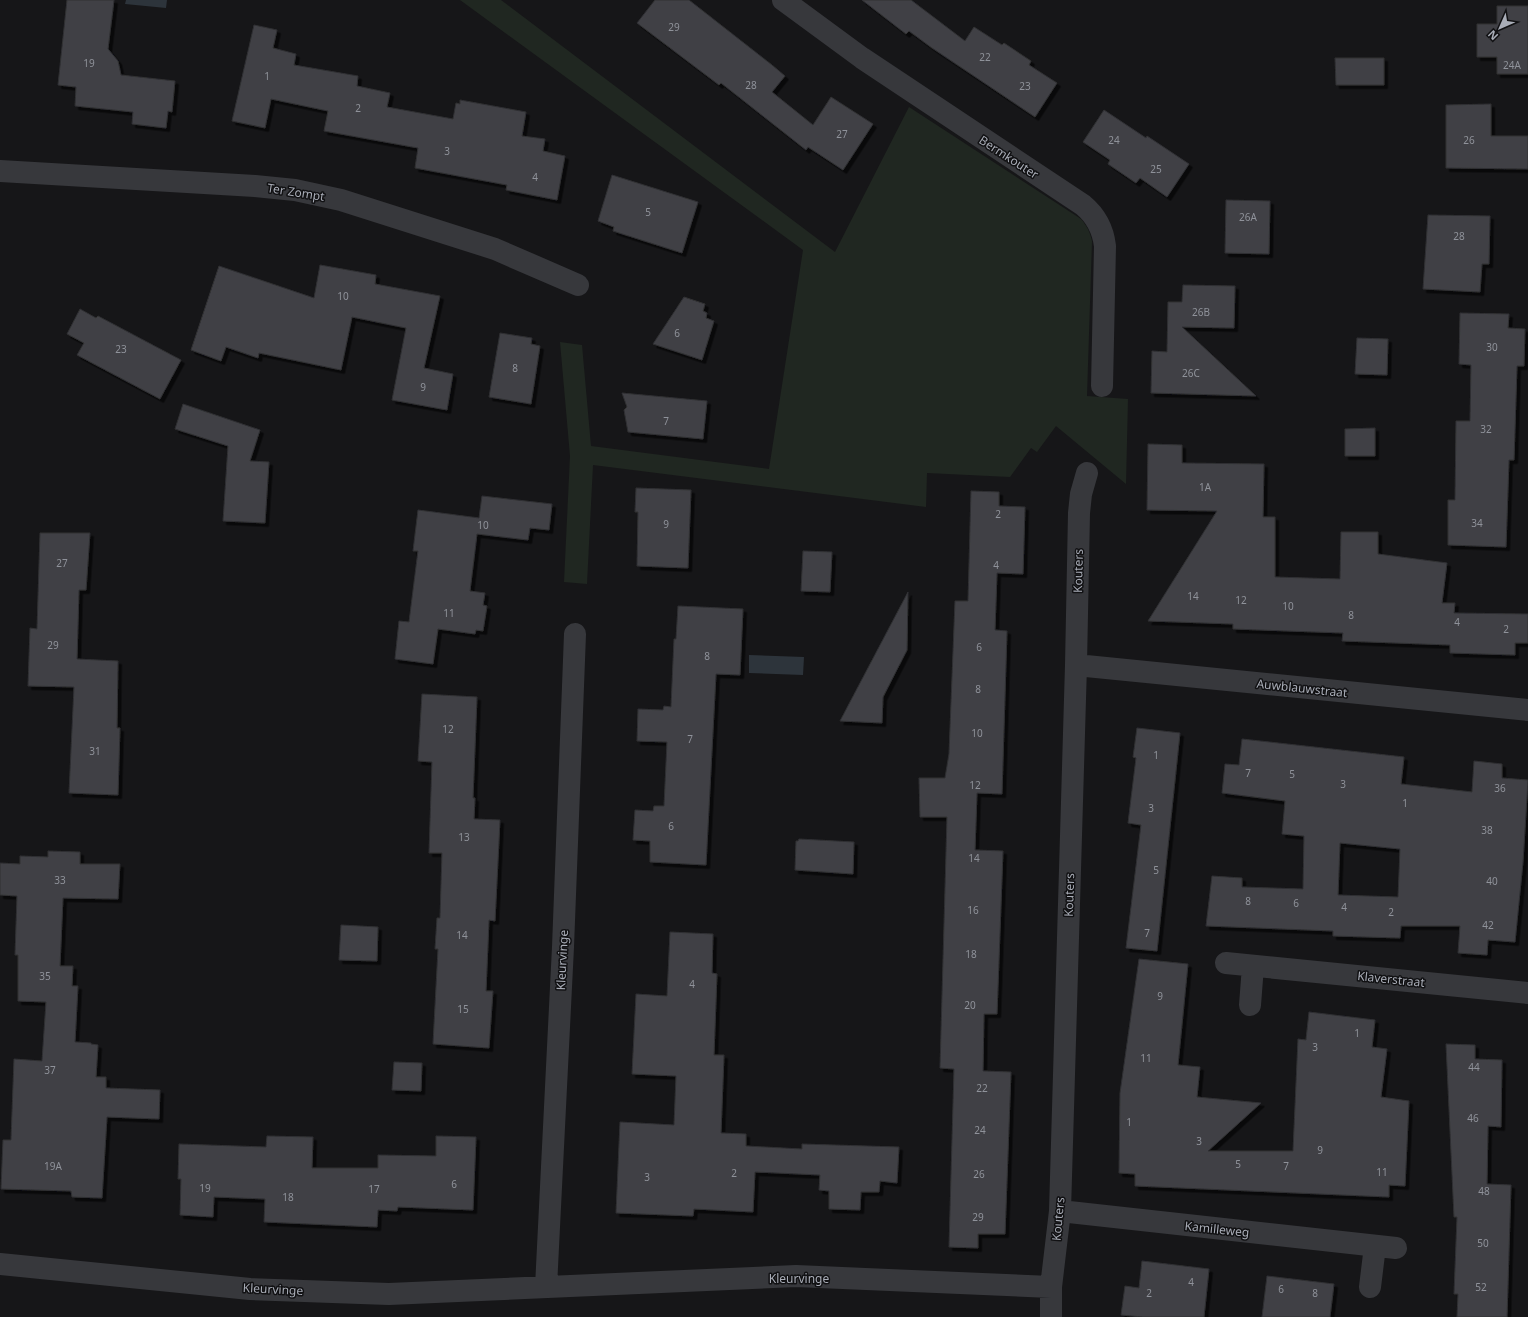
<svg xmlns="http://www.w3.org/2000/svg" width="1528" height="1317" viewBox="0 0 1528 1317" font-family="'Noto Sans',sans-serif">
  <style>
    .green { fill: #202721 }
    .water { fill: #2d343b }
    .building { fill: #404145; stroke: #303033; fill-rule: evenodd; filter: url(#shadow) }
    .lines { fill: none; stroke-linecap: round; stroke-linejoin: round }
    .minor { stroke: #37383c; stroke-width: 22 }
    .labels { text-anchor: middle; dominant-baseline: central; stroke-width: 3; stroke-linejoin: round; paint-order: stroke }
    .number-label { font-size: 10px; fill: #8f929a }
    .street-label { font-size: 12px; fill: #a9adb7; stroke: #111113 }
  </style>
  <defs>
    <filter id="shadow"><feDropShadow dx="3.5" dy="3.5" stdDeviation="0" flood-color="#0009"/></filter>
  </defs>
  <rect width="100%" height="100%" fill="#161618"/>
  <path class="green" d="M 460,0 L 501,0 L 835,252 L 909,107 L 1081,219 C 1087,226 1090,232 1092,241 L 1087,396 L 1128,399 L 1126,484 L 1056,426 L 1037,452 L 1031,448 L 1010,477 L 927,473 L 926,507 L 593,465 L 587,584 L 564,582 L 570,456 L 560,342 L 582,345 L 591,446 L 769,469 L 803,250 Z"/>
  <path class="water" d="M 126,0 L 167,0 L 166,8 L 125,4 Z
    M 749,655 L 804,657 L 803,675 L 749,673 Z"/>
  <path class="building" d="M 67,0 L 114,0 L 108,49 L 118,61 L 121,75 L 175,81 L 172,112 L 168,111 L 166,128 L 132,124 L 133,112 L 75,106 L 76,87 L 58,85 Z
    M 655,0 L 689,0 L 772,65 L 785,76 L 772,92 L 813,125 L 831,97 L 873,124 L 843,170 L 808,147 L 806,150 L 721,83 L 719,85 L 637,23 Z
    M 862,0 L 911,0 L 965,41 L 974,27 L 1002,45 L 1004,43 L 1031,61 L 1029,65 L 1057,83 L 1035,117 L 932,48 L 909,31 L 906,34 Z
    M 1497,6 L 1528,6 L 1528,74 L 1497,74 L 1497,57 L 1477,57 L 1477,24 L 1497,24 Z
    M 254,25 L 277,30 L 273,48 L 296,54 L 294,65 L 358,76 L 357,86 L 390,93 L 387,107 L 453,119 L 456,103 L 460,104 L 460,100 L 526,112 L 522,136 L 545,139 L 543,151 L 565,156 L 557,200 L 506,190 L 507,185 L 415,168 L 418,148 L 324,131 L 328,111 L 271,99 L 265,128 L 232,121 Z
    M 1335,58 L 1384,58 L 1384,85 L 1336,85 Z
    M 1491,104 L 1491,136 L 1528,136 L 1528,169 L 1446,168 L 1446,105 Z
    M 1104,110 L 1146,138 L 1147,136 L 1189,164 L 1167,197 L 1140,178 L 1136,183 L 1108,164 L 1110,160 L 1083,142 Z
    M 612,175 L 698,202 L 682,253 L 613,231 L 614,227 L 598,221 Z
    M 1226,200 L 1270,201 L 1269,254 L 1225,253 Z
    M 1428,215 L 1490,216 L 1489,264 L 1482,264 L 1480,292 L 1423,289 Z
    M 320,265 L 376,275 L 375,284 L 440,296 L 424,368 L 453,374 L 447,410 L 392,400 L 406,328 L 352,317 L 341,370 L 259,353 L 258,358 L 226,347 L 221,361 L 191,350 L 219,266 L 314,298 Z
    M 1183,285 L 1235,286 L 1234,328 L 1182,327 L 1256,396 L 1151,393 L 1152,351 L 1167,352 L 1168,302 L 1182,302 Z
    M 684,297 L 705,304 L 703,311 L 707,313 L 706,318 L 714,321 L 702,360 L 653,344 Z
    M 80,309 L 96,318 L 98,316 L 181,360 L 160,399 L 77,355 L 84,343 L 67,334 Z
    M 1460,313 L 1509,314 L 1508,328 L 1525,329 L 1524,366 L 1517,366 L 1514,460 L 1509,460 L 1506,547 L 1448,545 L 1448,500 L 1455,500 L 1456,421 L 1470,421 L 1471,365 L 1459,364 Z
    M 500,333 L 532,338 L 531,344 L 540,346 L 531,404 L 489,397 Z
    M 1357,338 L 1388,339 L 1387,375 L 1355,374 Z
    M 622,393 L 707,401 L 703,439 L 628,432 L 624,410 L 627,407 Z
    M 183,404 L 260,430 L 250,461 L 269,462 L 265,523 L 223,521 L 228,446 L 175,429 Z
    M 1375,428 L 1375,456 L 1345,456 L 1345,429 Z
    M 1148,444 L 1182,445 L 1182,463 L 1264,464 L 1263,517 L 1275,517 L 1275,577 L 1340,579 L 1341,532 L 1378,532 L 1378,554 L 1447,563 L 1442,603 L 1455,603 L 1454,613 L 1528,614 L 1528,643 L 1515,643 L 1515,655 L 1450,653 L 1450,645 L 1342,641 L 1343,633 L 1233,629 L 1233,624 L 1148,621 L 1217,511 L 1147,510 Z
    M 636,488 L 691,490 L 688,568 L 637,566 L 638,512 L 635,512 Z
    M 971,491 L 999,492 L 999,506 L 1025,507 L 1023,574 L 997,573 L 995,630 L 1007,631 L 1002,794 L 977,793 L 975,850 L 1003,851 L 997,1014 L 984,1014 L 983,1071 L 1011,1072 L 1005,1234 L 978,1234 L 978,1248 L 949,1247 L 954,1069 L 940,1068 L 947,817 L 920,817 L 919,778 L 945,778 L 949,754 L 955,601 L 968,601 Z
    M 482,496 L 552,504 L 549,530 L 530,528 L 528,540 L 477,534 L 470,591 L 485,593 L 483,605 L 487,606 L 483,631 L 476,630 L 475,634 L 438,629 L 433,664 L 395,659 L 399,621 L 409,622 L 418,551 L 413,551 L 418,510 L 479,518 Z
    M 40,533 L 90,533 L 86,590 L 79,590 L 77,659 L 118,661 L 117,728 L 120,728 L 118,795 L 69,793 L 74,687 L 28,686 L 30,628 L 37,629 Z
    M 803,551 L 832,552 L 830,592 L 801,591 Z
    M 908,592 L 907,650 L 883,697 L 882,723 L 840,721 Z
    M 678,606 L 743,609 L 740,675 L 716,674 L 706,865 L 650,862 L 650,841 L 633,840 L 635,810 L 653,811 L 654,806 L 664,806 L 667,742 L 637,741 L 638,709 L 663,710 L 664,706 L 671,707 L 674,639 L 676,639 Z
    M 422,694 L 477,697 L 473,798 L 475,798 L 474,819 L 500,820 L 495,921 L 489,920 L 486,991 L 493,991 L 489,1048 L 433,1044 L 438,949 L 435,949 L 437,918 L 440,918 L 442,853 L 429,853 L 432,762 L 418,761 Z
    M 1137,728 L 1180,733 L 1157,951 L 1126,948 L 1141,825 L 1128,823 L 1136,758 L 1133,757 Z
    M 1242,739 L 1404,757 L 1401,784 L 1472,792 L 1474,761 L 1502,764 L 1502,778 L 1528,780 L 1523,862 L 1515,942 L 1488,940 L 1487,955 L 1458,953 L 1460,926 L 1401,926 L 1400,938 L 1333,936 L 1333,931 L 1206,926 L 1212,876 L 1242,878 L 1242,887 L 1303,889 L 1304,836 L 1282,834 L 1285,801 L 1222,793 L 1225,764 L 1239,765 ZM 1340,843 L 1400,849 L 1398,897 L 1338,895 Z
    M 799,839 L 854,842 L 853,874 L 795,870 L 796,841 L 798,841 Z
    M 48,851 L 80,852 L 80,864 L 120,864 L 118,899 L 63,898 L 60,966 L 73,966 L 72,986 L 78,986 L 75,1042 L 91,1043 L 91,1044 L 98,1045 L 96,1077 L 106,1077 L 106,1088 L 160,1090 L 159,1119 L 107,1117 L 102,1198 L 72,1197 L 71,1191 L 1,1189 L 3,1140 L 11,1140 L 14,1059 L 42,1061 L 46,1002 L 18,1001 L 18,955 L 15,955 L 17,896 L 0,895 L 0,863 L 20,864 L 20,856 L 48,857 Z
    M 341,925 L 378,927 L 377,961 L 339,960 Z
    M 670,932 L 713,934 L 712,973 L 717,974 L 714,1055 L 724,1055 L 721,1133 L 746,1134 L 746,1146 L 802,1149 L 802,1144 L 899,1147 L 897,1183 L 880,1181 L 879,1192 L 861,1192 L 860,1210 L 829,1209 L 829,1191 L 819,1190 L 820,1175 L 755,1172 L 753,1212 L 694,1209 L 693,1216 L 616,1213 L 620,1122 L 674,1125 L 676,1076 L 632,1074 L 636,994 L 667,996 Z
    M 1139,959 L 1188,964 L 1178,1065 L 1200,1067 L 1197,1097 L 1261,1103 L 1208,1151 L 1293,1151 L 1298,1039 L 1306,1040 L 1309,1012 L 1375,1020 L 1372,1047 L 1387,1049 L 1381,1097 L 1409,1101 L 1405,1186 L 1389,1185 L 1389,1197 L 1135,1186 L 1135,1174 L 1119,1173 L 1120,1093 Z
    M 1446,1044 L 1475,1045 L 1475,1059 L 1502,1060 L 1501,1127 L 1488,1126 L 1487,1184 L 1511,1185 L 1507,1317 L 1457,1317 L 1458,1294 L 1454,1294 L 1457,1217 L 1454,1217 Z
    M 394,1062 L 422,1063 L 421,1091 L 392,1090 Z
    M 267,1136 L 313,1137 L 312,1168 L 378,1168 L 378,1155 L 436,1156 L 436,1136 L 476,1137 L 473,1210 L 398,1207 L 397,1211 L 378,1210 L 377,1227 L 264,1222 L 265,1199 L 214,1197 L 213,1217 L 180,1215 L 181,1179 L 178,1179 L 179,1144 L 266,1147 Z
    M 1142,1261 L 1209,1269 L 1204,1317 L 1143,1317 L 1121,1315 L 1125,1286 L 1139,1288 Z
    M 1267,1276 L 1334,1284 L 1330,1317 L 1262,1317 Z"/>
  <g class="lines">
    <path class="minor" d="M 783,0 L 862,58 L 1083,205 C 1095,215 1103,229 1105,246 L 1102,386
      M 0,171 L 255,186 L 295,190 L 341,200 L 495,249 L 578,285
      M 1076,665 L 1528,710
      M 1226,963 L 1528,993
      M 1250,1005 L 1253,966
      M 1060,1211 L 1396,1248
      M 0,1264 L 250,1289 L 389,1294 L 796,1276 L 1051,1287
      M 546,1287 L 563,947 L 575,634
      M 1370,1287 L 1375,1246
      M 1051,1317 L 1051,1287 L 1060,1211 L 1076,665 L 1079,513 L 1081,494 L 1087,473"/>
  </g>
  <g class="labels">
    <g class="number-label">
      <text x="674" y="27">29</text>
      <text x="985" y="57">22</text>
      <text x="89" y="63">19</text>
      <text x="1512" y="65">24A</text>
      <text x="267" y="76">1</text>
      <text x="751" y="85">28</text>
      <text x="1025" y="86">23</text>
      <text x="358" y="108">2</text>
      <text x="842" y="134">27</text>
      <text x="1114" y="140">24</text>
      <text x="1469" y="140">26</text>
      <text x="447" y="151">3</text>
      <text x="1156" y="169">25</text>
      <text x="535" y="177">4</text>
      <text x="648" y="212">5</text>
      <text x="1248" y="217">26A</text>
      <text x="1459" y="236">28</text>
      <text x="343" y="296">10</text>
      <text x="1201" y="312">26B</text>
      <text x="677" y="333">6</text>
      <text x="1492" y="347">30</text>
      <text x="121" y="349">23</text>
      <text x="515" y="368">8</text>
      <text x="1191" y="373">26C</text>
      <text x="423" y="387">9</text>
      <text x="666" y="421">7</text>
      <text x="1486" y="429">32</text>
      <text x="1205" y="487">1A</text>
      <text x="998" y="514">2</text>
      <text x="1477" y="523">34</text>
      <text x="666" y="524">9</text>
      <text x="483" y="525">10</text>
      <text x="62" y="563">27</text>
      <text x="996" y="565">4</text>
      <text x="1193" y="596">14</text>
      <text x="1241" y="600">12</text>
      <text x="1288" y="606">10</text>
      <text x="449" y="613">11</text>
      <text x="1351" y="615">8</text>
      <text x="1457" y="622">4</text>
      <text x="1506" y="629">2</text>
      <text x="53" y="645">29</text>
      <text x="979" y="647">6</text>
      <text x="707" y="656">8</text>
      <text x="978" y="689">8</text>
      <text x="448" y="729">12</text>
      <text x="977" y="733">10</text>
      <text x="690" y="739">7</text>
      <text x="95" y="751">31</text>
      <text x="1156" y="755">1</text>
      <text x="1248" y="773">7</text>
      <text x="1292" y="774">5</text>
      <text x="1343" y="784">3</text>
      <text x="975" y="785">12</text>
      <text x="1500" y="788">36</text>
      <text x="1405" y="803">1</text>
      <text x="1151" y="808">3</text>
      <text x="671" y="826">6</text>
      <text x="1487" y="830">38</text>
      <text x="464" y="837">13</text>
      <text x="974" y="858">14</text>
      <text x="1156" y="870">5</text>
      <text x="60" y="880">33</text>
      <text x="1492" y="881">40</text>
      <text x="1248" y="901">8</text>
      <text x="1296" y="903">6</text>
      <text x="1344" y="907">4</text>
      <text x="973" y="910">16</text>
      <text x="1391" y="912">2</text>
      <text x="1488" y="925">42</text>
      <text x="1147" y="933">7</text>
      <text x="462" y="935">14</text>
      <text x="971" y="954">18</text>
      <text x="45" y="976">35</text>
      <text x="692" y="984">4</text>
      <text x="1160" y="996">9</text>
      <text x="970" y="1005">20</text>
      <text x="463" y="1009">15</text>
      <text x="1357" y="1033">1</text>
      <text x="1315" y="1047">3</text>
      <text x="1146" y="1058">11</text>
      <text x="1474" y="1067">44</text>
      <text x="50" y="1070">37</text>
      <text x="982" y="1088">22</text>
      <text x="1473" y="1118">46</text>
      <text x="1129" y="1122">1</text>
      <text x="980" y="1130">24</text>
      <text x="1199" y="1141">3</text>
      <text x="1320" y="1150">9</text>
      <text x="1238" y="1164">5</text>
      <text x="53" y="1166">19A</text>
      <text x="1286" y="1166">7</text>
      <text x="1382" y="1172">11</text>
      <text x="734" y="1173">2</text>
      <text x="979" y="1174">26</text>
      <text x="647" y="1177">3</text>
      <text x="454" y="1184">6</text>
      <text x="205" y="1188">19</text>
      <text x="374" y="1189">17</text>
      <text x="1484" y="1191">48</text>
      <text x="288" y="1197">18</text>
      <text x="978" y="1217">29</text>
      <text x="1483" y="1243">50</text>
      <text x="1191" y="1282">4</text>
      <text x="1481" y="1287">52</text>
      <text x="1281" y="1289">6</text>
      <text x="1149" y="1293">2</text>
      <text x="1315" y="1293">8</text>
    </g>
    <g class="street-label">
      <text transform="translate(1009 157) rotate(33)">Bermkouter</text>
      <text transform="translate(296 192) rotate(9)">Ter Zompt</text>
      <text transform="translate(1078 571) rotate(-89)">Kouters</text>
      <text transform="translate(1302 688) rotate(6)">Auwblauwstraat</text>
      <text transform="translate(1069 895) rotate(-88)">Kouters</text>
      <text transform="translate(562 960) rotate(-87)">Kleurvinge</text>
      <text transform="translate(1391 979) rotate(6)">Klaverstraat</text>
      <text transform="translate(1058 1219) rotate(-85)">Kouters</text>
      <text transform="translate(1217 1229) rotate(6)">Kamilleweg</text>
      <text x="799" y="1278">Kleurvinge</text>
      <text transform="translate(273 1289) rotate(3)">Kleurvinge</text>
    </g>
  </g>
  <g transform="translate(1500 28) rotate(225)" stroke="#111113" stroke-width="3" paint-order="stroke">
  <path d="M0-3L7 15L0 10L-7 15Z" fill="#a9adb7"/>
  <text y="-6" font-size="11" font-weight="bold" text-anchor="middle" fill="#a9adb7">N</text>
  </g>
</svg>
